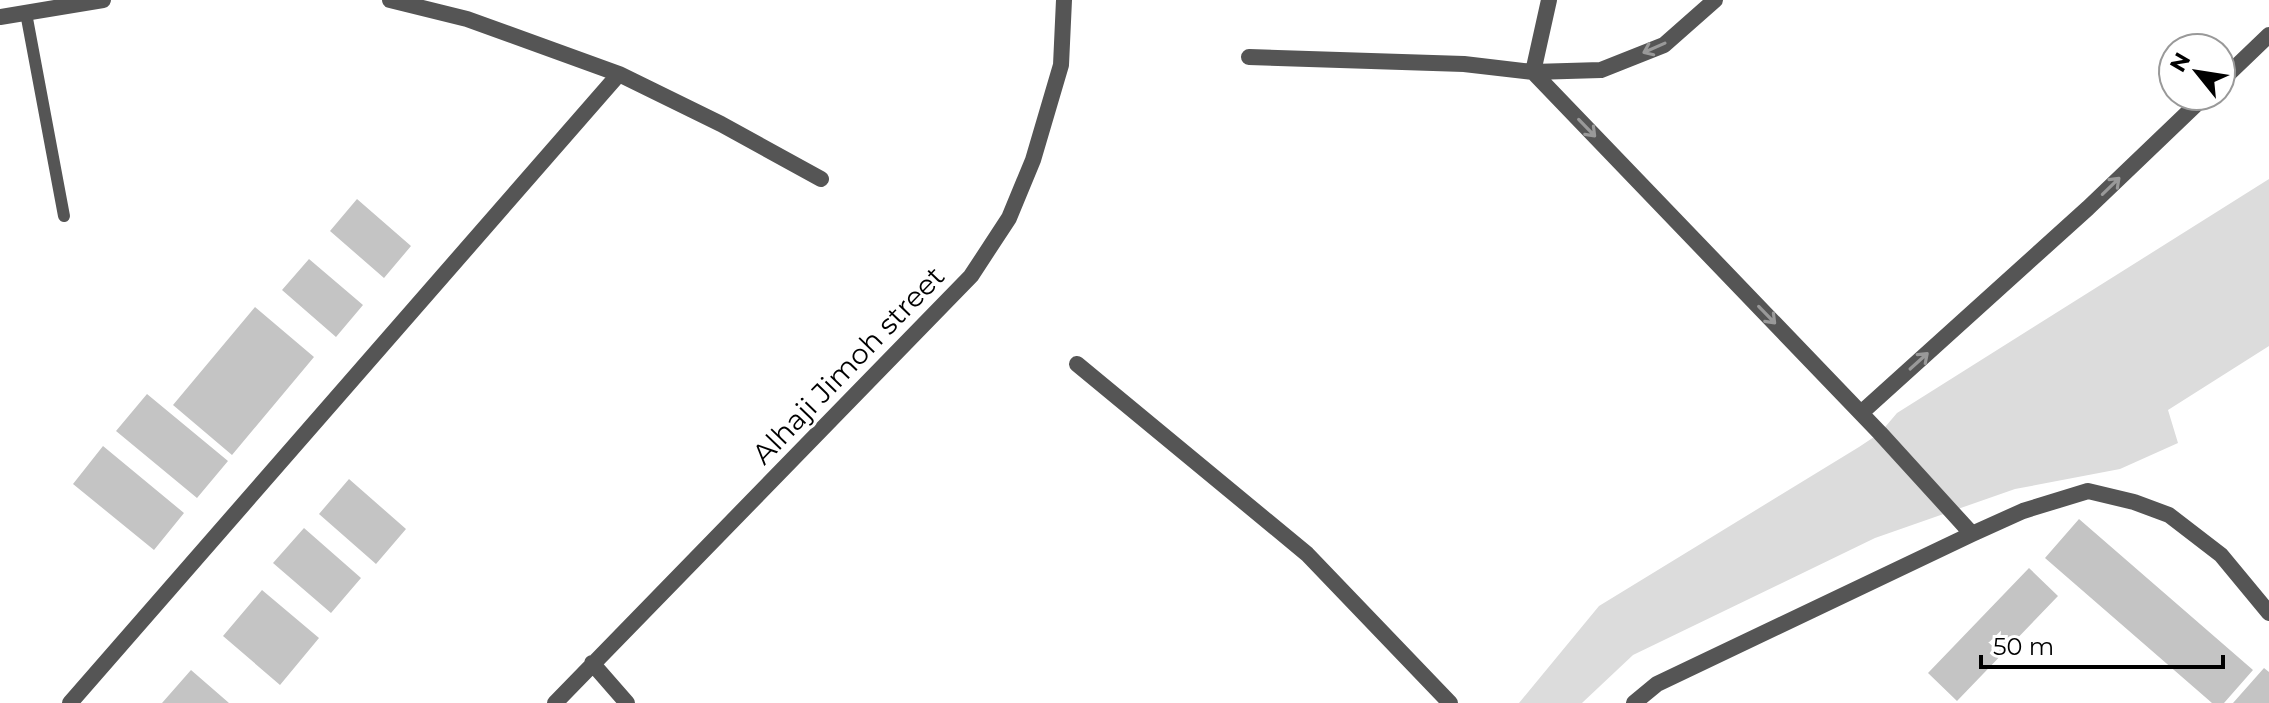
<svg xmlns="http://www.w3.org/2000/svg" width="2269" height="703" viewBox="0 0 2269 703" font-family="Montserrat,sans-serif">
  <style>
    .green { fill: #dcdcdc }
    .building { fill: #c4c4c4 }
    .lines { fill: none; stroke-linecap: round; stroke-linejoin: round }
    .lane { stroke: #555; stroke-width: 12 }
    .street { stroke: #555; stroke-width: 16 }
    .oneway { stroke: #999 }
    .labels { text-anchor: middle; dominant-baseline: central; stroke-width: 6; stroke-linejoin: round; paint-order: stroke }
    .street-label { font-size: 28px; fill: #000; stroke: #fff }
  </style>
  <rect width="100%" height="100%" fill="#fff"/>
  <path class="green" d="M 2269,179 L 2269,346 L 2168,410 L 2178,443 L 2120,469 L 2015,489 L 1875,538 L 1633,655 L 1582,703 L 1519,703 L 1599,606 L 1859,447 L 1880,433 L 1897,413 Z"/>
  <path class="building" d="M 357,199 L 411,246 L 384,278 L 330,231 Z
    M 309,259 L 363,305 L 336,337 L 282,290 Z
    M 255,307 L 314,357 L 232,455 L 173,405 Z
    M 147,394 L 228,461 L 197,498 L 116,431 Z
    M 103,446 L 184,513 L 154,550 L 73,484 Z
    M 349,479 L 406,529 L 376,564 L 319,514 Z
    M 2079,519 L 2253,670 L 2224,703 L 2212,703 L 2045,558 Z
    M 304,528 L 361,578 L 331,613 L 273,563 Z
    M 2029,568 L 2058,596 L 1957,701 L 1928,673 Z
    M 262,590 L 319,638 L 280,685 L 223,636 Z
    M 2264,668 L 2269,672 L 2269,703 L 2233,703 Z
    M 191,670 L 229,703 L 162,703 Z"/>
  <g class="lines">
    <path class="lane" d="M 26,13 L 64,216"/>
    <path class="street" d="M 390,0 L 467,19 L 619,74 L 721,124 L 821,179
      M 0,17 L 103,0
      M 1249,57 L 1464,64 L 1533,72 L 1601,70 L 1664,45 L 1715,0
      M 1533,72 L 1880,433 L 1972,534
      M 1533,72 L 1549,0
      M 2221,81 L 2269,35
      M 1077,364 L 1307,554 L 1450,703
      M 1861,413 L 2088,208 L 2205,96
      M 592,663 L 627,703
      M 70,703 L 619,74
      M 555,703 L 971,276 L 1009,218 L 1033,160 L 1061,65 L 1064,0
      M 1634,703 L 1657,684 L 1972,534 L 2023,511 L 2088,491 L 2134,502 L 2169,515 L 2221,555 L 2269,613"/>
  </g>
  <defs><path id="oneway-shaft" d="M-6 0H5M1.5-3L5.5 0L1.5 3" fill="none" stroke-width="1.6" stroke-linecap="round" stroke-linejoin="round" transform="scale(2)"/></defs>
  <g class="oneway">
    <use href="#oneway-shaft" transform="translate(1654 48) rotate(156)"/>
    <use href="#oneway-shaft" transform="translate(1587 128) rotate(46)"/>
    <use href="#oneway-shaft" transform="translate(2111 186) rotate(-44)"/>
    <use href="#oneway-shaft" transform="translate(1767 315) rotate(46)"/>
    <use href="#oneway-shaft" transform="translate(1919 361) rotate(-42)"/>
  </g>
  <g class="labels">
    <g class="street-label">
      <text transform="translate(848 365) rotate(-46)">Alhaji Jimoh street</text>
    </g>
  </g>
  <g transform="translate(2197 72) rotate(300)"><circle r="38" fill="#ffffff" stroke="#999999" stroke-width="2"/>
  <path d="M0-6L14 30L0 20L-14 30Z" fill="#000000"/>
  <text y="-12" font-size="22" font-weight="bold" text-anchor="middle" fill="#000000">N</text>
  </g>
  <path d="M1981 655v12h242v-12" fill="none" stroke="#000000" stroke-width="4"/>
  <text x="1993" y="655" font-size="24" fill="#000000" stroke="#ffffff" stroke-width="6" paint-order="stroke">50 m</text>
</svg>
